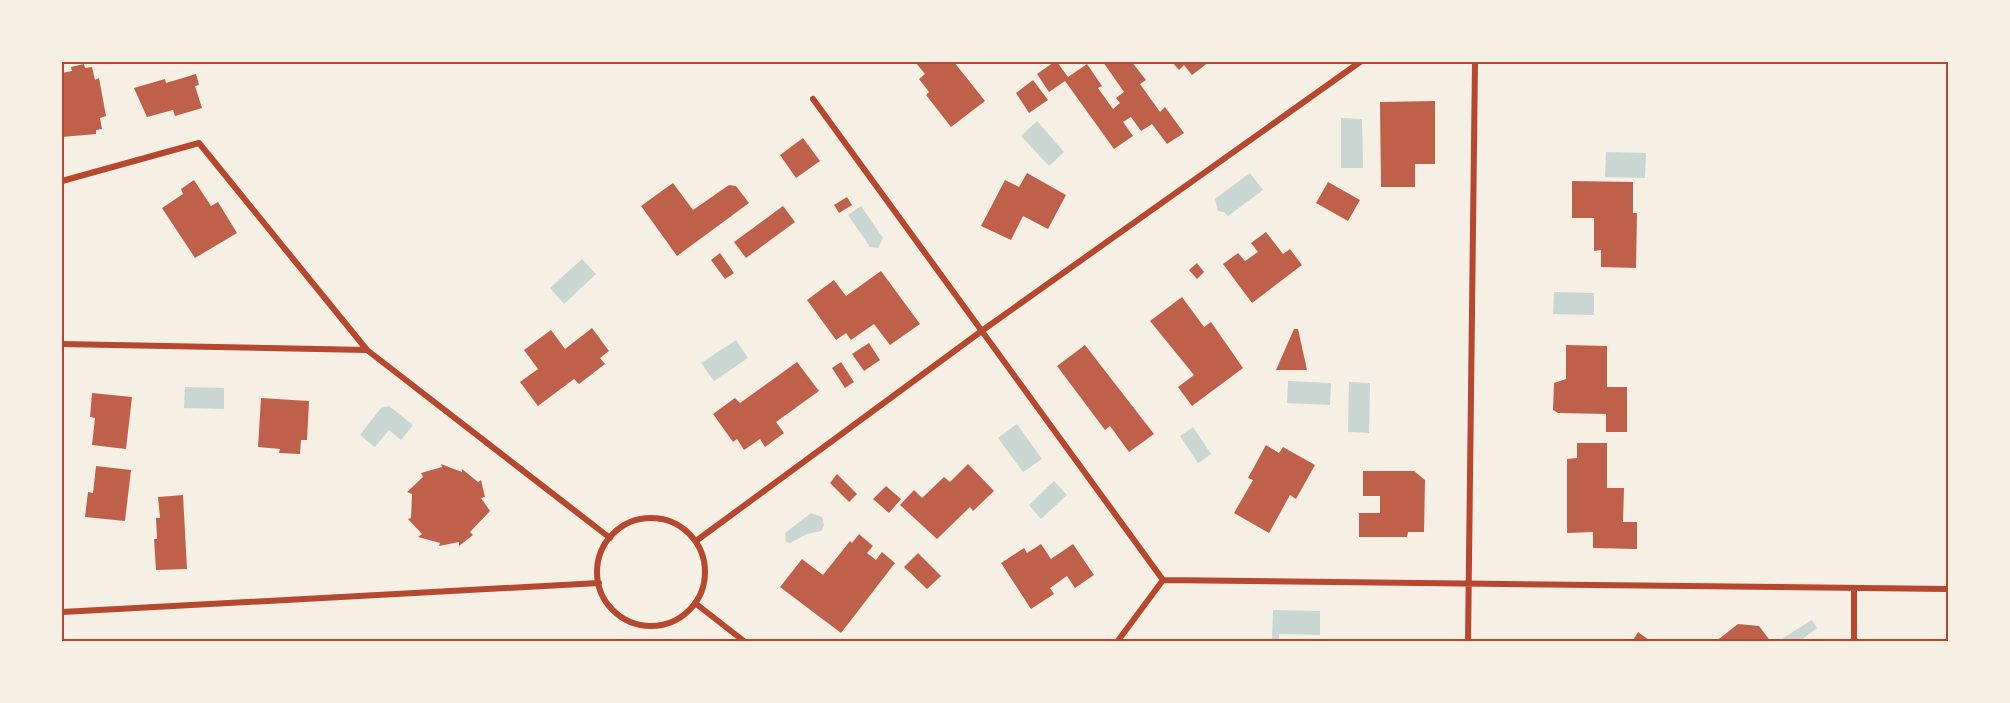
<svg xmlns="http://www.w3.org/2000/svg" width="2010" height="703" viewBox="0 0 2010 703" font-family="'Nunito Sans',sans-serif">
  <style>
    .water { fill: #c9d6d2 }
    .building { fill: #bf614a }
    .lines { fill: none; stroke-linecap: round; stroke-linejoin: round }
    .minor { stroke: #b5482f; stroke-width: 6 }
    .neatline { fill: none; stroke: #b5482f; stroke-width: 2 }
  </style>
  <rect width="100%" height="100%" fill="#f6efe4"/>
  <path class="water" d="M 1341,118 L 1362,119 L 1363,168 L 1341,168 Z
    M 1037,121 L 1064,152 L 1049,166 L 1021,136 Z
    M 1606,152 L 1646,153 L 1645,178 L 1605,177 Z
    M 1250,173 L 1263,190 L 1228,216 L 1224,212 L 1218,211 L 1215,199 Z
    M 861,206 L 883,238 L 878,248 L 870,247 L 848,215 Z
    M 582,259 L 596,274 L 564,304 L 550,288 Z
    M 1554,292 L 1594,293 L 1594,315 L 1553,314 Z
    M 736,340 L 748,358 L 714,381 L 701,363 Z
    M 1288,381 L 1331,383 L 1330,405 L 1287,403 Z
    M 1349,382 L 1370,383 L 1369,433 L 1348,432 Z
    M 185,387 L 224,388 L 224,409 L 184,408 Z
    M 389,406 L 413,425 L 401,440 L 389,430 L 375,447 L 360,435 L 381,408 Z
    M 1017,424 L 1042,459 L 1023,472 L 998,438 Z
    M 1193,427 L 1211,454 L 1198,463 L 1180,436 Z
    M 1054,481 L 1067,495 L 1041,519 L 1029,505 Z
    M 811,513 L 822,517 L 824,525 L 821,531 L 807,534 L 790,543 L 786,542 L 785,533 Z
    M 1273,610 L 1320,611 L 1320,635 L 1279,634 L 1279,641 L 1272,641 Z
    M 1812,620 L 1817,628 L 1800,641 L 1785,641 L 1783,638 Z"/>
  <path class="building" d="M 918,62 L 954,62 L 985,101 L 951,127 L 926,95 L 929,92 L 919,79 L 925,74 L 916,63 Z
    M 1054,62 L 1057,62 L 1068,77 L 1087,64 L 1102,86 L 1098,88 L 1113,109 L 1120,103 L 1116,98 L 1124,92 L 1103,62 L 1132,62 L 1146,80 L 1140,84 L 1160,112 L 1165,107 L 1184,133 L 1167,144 L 1152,124 L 1141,131 L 1131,117 L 1123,122 L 1133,136 L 1114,149 L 1065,81 L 1049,92 L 1037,74 Z
    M 1172,62 L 1209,62 L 1192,75 L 1184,65 L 1179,70 Z
    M 84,64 L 85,68 L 92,67 L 95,80 L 99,78 L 106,116 L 100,118 L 102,129 L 96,130 L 96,134 L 62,137 L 62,73 L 72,71 L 71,67 Z
    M 196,74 L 199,85 L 195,86 L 202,108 L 175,116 L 173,110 L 147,117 L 134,88 L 165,79 L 166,83 Z
    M 1033,80 L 1048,100 L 1029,113 L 1016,93 Z
    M 1435,101 L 1435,164 L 1415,164 L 1415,187 L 1381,187 L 1380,102 Z
    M 803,138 L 820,161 L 796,178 L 780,155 Z
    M 1027,173 L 1066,195 L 1048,229 L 1023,216 L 1011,240 L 981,226 L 1005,180 L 1019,187 Z
    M 194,180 L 211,206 L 218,202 L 237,233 L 195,258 L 162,208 L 183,194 L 181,189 Z
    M 1572,181 L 1633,182 L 1633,213 L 1637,213 L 1636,268 L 1601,267 L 1601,250 L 1594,251 L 1594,218 L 1572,218 Z
    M 1328,182 L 1360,200 L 1348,221 L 1316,203 Z
    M 673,183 L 693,210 L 729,185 L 736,186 L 749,203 L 677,256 L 641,206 Z
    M 847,197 L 852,205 L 839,213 L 834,205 Z
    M 783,206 L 795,222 L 746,258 L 734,242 Z
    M 1266,232 L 1283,254 L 1290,249 L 1302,265 L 1252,303 L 1223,264 L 1238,253 L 1245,261 L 1258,252 L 1251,243 Z
    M 720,253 L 734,273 L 725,279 L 711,260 Z
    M 1197,263 L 1204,272 L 1197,279 L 1189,270 Z
    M 881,271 L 920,324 L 890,345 L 874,324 L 851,340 L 846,333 L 836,340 L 807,300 L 834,280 L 846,296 Z
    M 1182,297 L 1204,327 L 1211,322 L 1243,368 L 1192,406 L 1178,387 L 1194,375 L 1150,321 Z
    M 592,328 L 609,351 L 600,358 L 605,364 L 579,384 L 574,379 L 538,406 L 520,382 L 538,369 L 524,350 L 551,330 L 565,349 Z
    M 1294,329 L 1298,329 L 1307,370 L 1276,370 Z
    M 869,343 L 880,360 L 864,371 L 852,354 Z
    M 1085,345 L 1154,434 L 1129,452 L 1110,426 L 1105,430 L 1057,366 Z
    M 1566,345 L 1607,346 L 1607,387 L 1627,387 L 1627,432 L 1606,432 L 1606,414 L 1558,413 L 1553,410 L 1554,383 L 1566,379 Z
    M 797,362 L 819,391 L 776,422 L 784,433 L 765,447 L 760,439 L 744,450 L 737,439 L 733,442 L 713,414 L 735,398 L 740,403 Z
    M 841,362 L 854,382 L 845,388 L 832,368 Z
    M 92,393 L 132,397 L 126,449 L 92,445 L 95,418 L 90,417 Z
    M 261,398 L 309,401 L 307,440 L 301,440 L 300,454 L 279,453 L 280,449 L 258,447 Z
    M 1577,443 L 1607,443 L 1607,488 L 1624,488 L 1623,522 L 1637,522 L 1637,549 L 1593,548 L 1593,532 L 1567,533 L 1567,459 L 1577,458 Z
    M 1266,445 L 1279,453 L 1283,447 L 1315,465 L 1296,499 L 1290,495 L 1269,533 L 1234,513 L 1253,480 L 1248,478 Z
    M 441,464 L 462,472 L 462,469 L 478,482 L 481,480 L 485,497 L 481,498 L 490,511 L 470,532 L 473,535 L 459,546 L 459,542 L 439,546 L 440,543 L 418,537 L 422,534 L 408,519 L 411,518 L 412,494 L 407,492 L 423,477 L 421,473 L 442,467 Z
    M 968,464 L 994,491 L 973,511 L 970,507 L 937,539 L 900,505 L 914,490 L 922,498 L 944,477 L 950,482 Z
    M 96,466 L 131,470 L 125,521 L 85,517 L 88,492 L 93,493 Z
    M 1363,471 L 1414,471 L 1425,480 L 1424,532 L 1408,532 L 1407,537 L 1359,537 L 1359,513 L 1380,513 L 1380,496 L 1363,496 Z
    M 837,474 L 857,494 L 849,502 L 830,483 Z
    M 886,486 L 901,499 L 889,513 L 873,499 Z
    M 183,495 L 187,569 L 156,570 L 154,539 L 157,539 L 156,518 L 160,518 L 158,497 Z
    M 859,534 L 873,546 L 867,553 L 876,560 L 882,552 L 895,563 L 841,633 L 780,587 L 802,559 L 823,575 L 850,541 L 852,543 Z
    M 1041,544 L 1051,559 L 1073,544 L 1094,575 L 1075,588 L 1067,576 L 1050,588 L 1054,594 L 1031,609 L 1001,563 L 1024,548 L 1027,553 Z
    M 918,553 L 941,576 L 927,589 L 904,567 Z
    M 1738,624 L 1759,626 L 1771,642 L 1715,642 Z
    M 1638,632 L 1652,642 L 1632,642 Z"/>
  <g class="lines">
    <path class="minor" d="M 813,99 L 1163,580 L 1948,589
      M 62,181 L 199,143 L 367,350 L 610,538
      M 62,344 L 367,350
      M597 572a54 54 0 1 1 108 0a54 54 0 1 1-108 0Z
      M 696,541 L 983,330 L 1360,62
      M 695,603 L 745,642
      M 62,612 L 599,583
      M 1117,642 L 1163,580
      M 1468,642 L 1475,62
      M 1854,642 L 1854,589"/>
  </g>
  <rect width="2010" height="703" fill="none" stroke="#f6efe4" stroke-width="126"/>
  <rect x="63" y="63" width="1884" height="577" class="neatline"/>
</svg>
